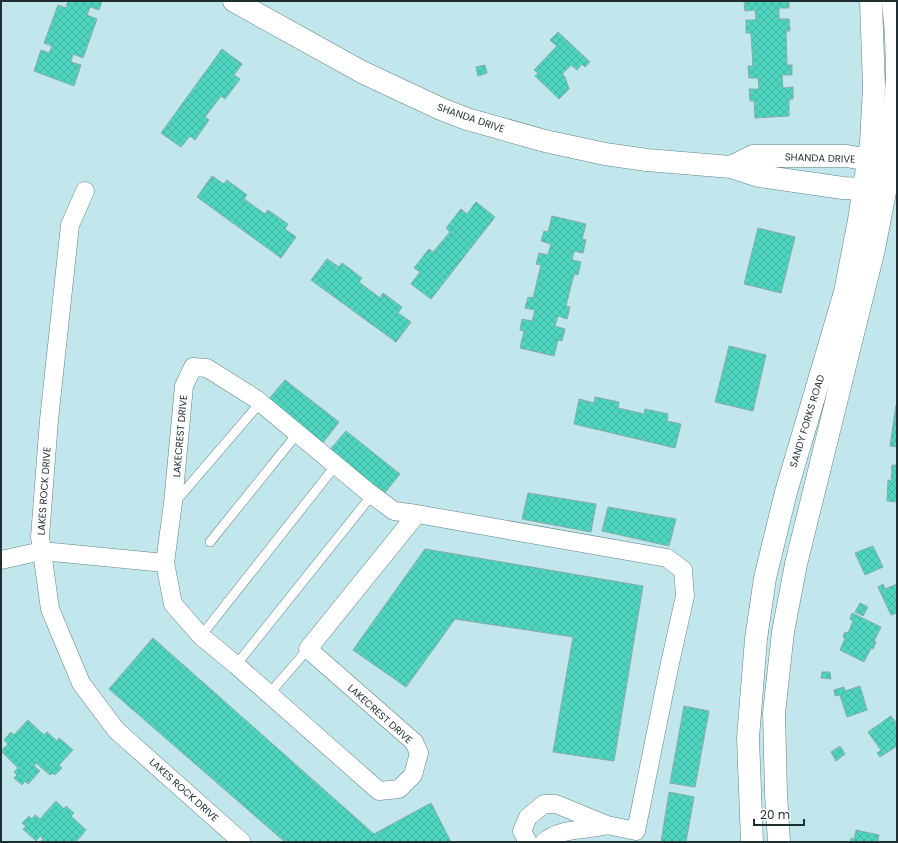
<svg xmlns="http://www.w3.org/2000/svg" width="898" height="843" viewBox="0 0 898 843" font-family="Poppins,sans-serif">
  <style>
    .building { fill: url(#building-cross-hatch); stroke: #89aca5 }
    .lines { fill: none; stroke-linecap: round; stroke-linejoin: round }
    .service-casing { stroke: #608389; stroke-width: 10 }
    .minor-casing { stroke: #608389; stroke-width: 19 }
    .tertiary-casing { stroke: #608389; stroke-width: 23 }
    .service { stroke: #fff; stroke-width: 9 }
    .minor { stroke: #fff; stroke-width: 18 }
    .tertiary { stroke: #fff; stroke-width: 22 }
    .labels { text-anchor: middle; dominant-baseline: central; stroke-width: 3; stroke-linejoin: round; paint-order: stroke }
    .street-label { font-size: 10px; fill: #1f2e30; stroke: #fff }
  </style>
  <defs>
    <pattern id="building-cross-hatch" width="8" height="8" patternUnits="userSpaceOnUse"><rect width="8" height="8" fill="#4ed4bf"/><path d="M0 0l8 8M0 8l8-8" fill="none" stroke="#44b6a4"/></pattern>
  </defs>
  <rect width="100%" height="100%" fill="#c1e6ec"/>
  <path class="building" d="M 68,1 L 102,1 L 99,10 L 90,7 L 87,15 L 97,19 L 83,58 L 73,54 L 71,62 L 81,65 L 74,86 L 34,71 L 41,50 L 49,53 L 52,46 L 44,43 L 58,5 L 66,8 Z
    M 744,1 L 789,1 L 789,8 L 779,8 L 779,19 L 789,19 L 790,31 L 786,31 L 787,65 L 792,65 L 792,75 L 782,75 L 783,88 L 793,87 L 793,99 L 789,99 L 789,116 L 755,118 L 754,101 L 750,101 L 749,89 L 759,89 L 758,78 L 749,78 L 748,66 L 753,66 L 751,33 L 746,33 L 746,20 L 756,20 L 755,10 L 745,11 Z
    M 558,32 L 590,62 L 585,67 L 582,64 L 577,70 L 571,65 L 562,74 L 565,77 L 569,89 L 559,99 L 535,76 L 538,73 L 534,70 L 557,46 L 550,40 Z
    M 222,49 L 242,64 L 234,75 L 240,79 L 225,99 L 221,96 L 205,117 L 209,120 L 195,140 L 190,136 L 181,147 L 161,133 Z
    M 485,65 L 487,73 L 478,76 L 476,67 Z
    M 212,176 L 224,184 L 227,180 L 247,195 L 244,199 L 265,214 L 268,210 L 288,224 L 285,229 L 296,237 L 281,258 L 197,197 Z
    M 476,202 L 495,217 L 431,299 L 411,284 L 420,272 L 414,268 L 429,249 L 433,252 L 450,232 L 446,228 L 461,209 L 467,214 Z
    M 552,216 L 586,224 L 582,239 L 586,240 L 583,253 L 574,251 L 572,260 L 581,262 L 578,275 L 574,274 L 566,306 L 570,307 L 567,319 L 558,316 L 555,326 L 565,329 L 562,341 L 558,340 L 554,356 L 520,348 L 524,331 L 520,330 L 522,319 L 532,321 L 535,310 L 525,308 L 528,297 L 533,298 L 541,265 L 536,264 L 539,253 L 548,255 L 551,244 L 541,241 L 544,231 L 548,232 Z
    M 758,228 L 795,237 L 781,293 L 744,284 Z
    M 327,259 L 339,267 L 342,263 L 362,278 L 359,282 L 380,298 L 383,293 L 402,307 L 398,313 L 411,322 L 396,342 L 311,280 Z
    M 729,346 L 766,355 L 753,411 L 715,402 Z
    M 285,380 L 339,422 L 322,444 L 268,400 Z
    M 595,397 L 619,402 L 618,408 L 644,414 L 645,409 L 668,414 L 667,421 L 681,424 L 675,448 L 574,424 L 579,399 L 594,403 Z
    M 896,405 L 897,405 L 897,447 L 890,446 Z
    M 346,431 L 400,474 L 383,495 L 328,452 Z
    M 892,465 L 897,465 L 897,502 L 887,501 L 888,480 L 891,481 Z
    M 528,493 L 596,504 L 591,532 L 522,519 Z
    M 608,507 L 676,519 L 669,546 L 602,531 Z
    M 873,546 L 883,567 L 865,575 L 855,553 Z
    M 425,549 L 643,586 L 614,761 L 553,752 L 573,637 L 455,619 L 406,687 L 353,650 Z
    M 883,584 L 885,589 L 897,584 L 897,613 L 891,615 L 878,587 Z
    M 860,603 L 868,607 L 863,616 L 855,612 Z
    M 852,613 L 881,627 L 874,641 L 876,642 L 873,649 L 871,648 L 864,662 L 840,650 L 845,638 L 843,637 L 845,632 L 848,633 L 853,621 L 850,619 Z
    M 153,638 L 374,834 L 431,803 L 451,842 L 285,842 L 109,689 Z
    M 822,672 L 830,672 L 831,679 L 821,678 Z
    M 860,686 L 867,710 L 847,717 L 840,695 L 835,696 L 834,690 L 844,687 L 845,691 Z
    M 684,706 L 709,711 L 695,787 L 670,783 Z
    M 891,716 L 897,724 L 897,746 L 880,757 L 877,753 L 881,750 L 868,732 Z
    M 28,720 L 44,735 L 47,732 L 57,741 L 59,738 L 73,750 L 59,765 L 62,768 L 55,775 L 52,773 L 50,775 L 36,763 L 34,766 L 40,771 L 28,784 L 25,781 L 22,785 L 14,778 L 17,775 L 14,772 L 18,768 L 1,751 L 8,744 L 4,740 L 11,732 L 14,735 Z
    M 840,746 L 845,754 L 836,761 L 831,752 Z
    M 669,792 L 694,797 L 686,842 L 661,842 Z
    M 56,801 L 64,809 L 66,806 L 74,813 L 71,816 L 86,830 L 76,842 L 40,842 L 43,839 L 40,836 L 36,841 L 23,829 L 26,826 L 22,823 L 29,816 L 32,819 L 35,815 L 40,819 Z
    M 856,830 L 879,835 L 878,841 L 880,842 L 850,842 L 851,838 L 854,839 Z"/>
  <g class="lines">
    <g class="service-casing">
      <path id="service" d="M 175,502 L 260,403
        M 210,542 L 297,434
        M 201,636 L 336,465
        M 236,665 L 372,495
        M 269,694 L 308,649"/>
    </g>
    <g class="minor-casing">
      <path id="minor" d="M 85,191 L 70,225 L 49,420 L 40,537 L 50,609 L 81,683 L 116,730 L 242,842
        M 1,560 L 42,551 L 165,563 L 173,604 L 201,636 L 236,665 L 379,791 L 399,789 L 413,775 L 419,753 L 414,742 L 308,649 L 417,514 L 667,558 L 683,570 L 685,596 L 670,663 L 636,831 L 607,825 L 556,804 L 544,804 L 528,817 L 522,831 L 528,842
        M 165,563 L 173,503 L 184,386 L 193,367 L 207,368 L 256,399 L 367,491 L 394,511 L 417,514
        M 544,842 C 561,827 587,831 607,825"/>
    </g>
    <g class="tertiary-casing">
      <path id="tertiary" d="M 234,1 L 362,72 L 441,109 L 467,119 L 545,141 L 605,154 L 647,160 L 731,167 L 759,176 L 843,188 L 864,189 L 888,174 L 868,160 L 847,156 L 753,156 L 731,167
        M 752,842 L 748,738 L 756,639 L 765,578 L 786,492 L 845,292 L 859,220 L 871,143 L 874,87 L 871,1
        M 779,842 L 776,794 L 774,713 L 783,632 L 796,564 L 874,249 L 886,187 L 893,135 L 897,77 L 896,34 L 893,1"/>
    </g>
    <use href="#service" class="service"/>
    <use href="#minor" class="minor"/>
    <use href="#tertiary" class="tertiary"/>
  </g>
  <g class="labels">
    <g class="street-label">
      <text transform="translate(471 118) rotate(19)">SHANDA DRIVE</text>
      <text transform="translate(820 158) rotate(2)">SHANDA DRIVE</text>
      <text transform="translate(807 421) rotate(-73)">SANDY FORKS ROAD</text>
      <text transform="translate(180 436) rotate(-85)">LAKECREST DRIVE</text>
      <text transform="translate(44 491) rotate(-86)">LAKES ROCK DRIVE</text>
      <text transform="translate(380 714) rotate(42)">LAKECREST DRIVE</text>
      <text transform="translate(184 790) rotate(42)">LAKES ROCK DRIVE</text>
    </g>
  </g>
  <rect width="898" height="843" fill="none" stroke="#1f2e30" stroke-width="4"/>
  <path d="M754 819v6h50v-6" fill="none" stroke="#1f2e30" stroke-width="2"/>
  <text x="760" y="819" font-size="12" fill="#1f2e30" stroke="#ffffff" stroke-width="3" paint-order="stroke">20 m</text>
</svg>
